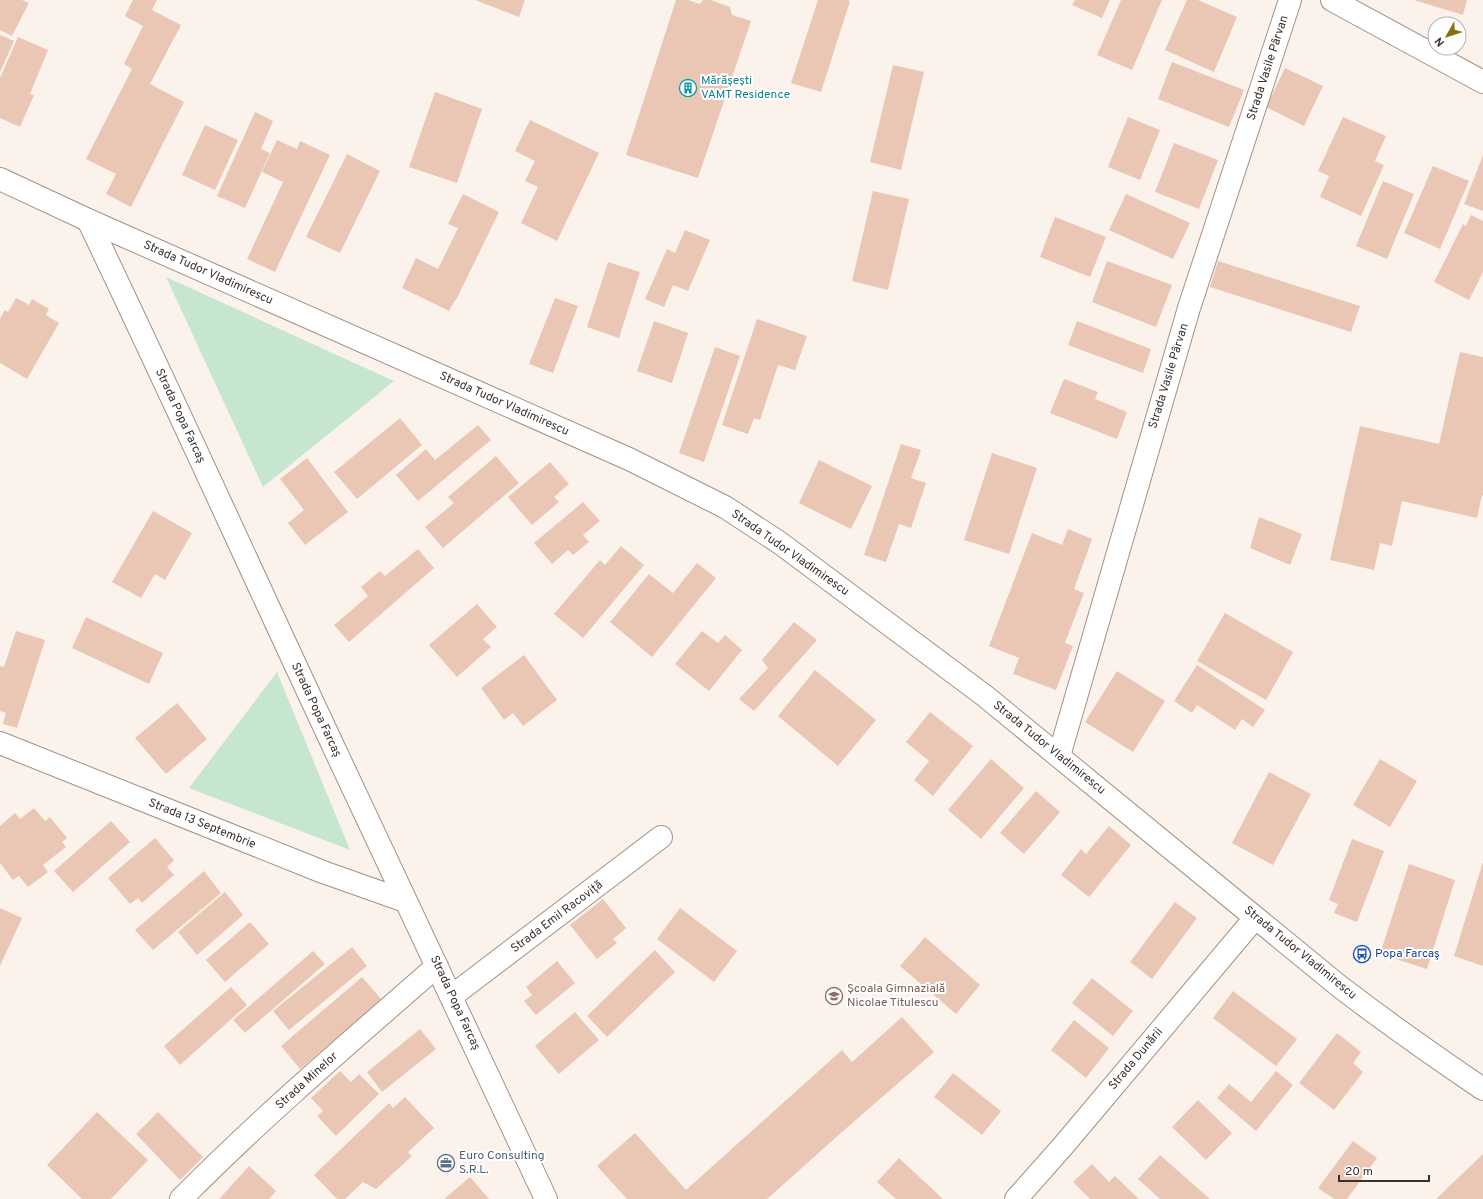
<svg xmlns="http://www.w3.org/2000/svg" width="1483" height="1199" viewBox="0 0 1483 1199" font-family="Overpass,sans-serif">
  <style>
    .green { fill: #c6e6d0 }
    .building { fill: #e9c7b4 }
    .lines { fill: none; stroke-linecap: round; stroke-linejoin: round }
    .street-casing { stroke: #a68f83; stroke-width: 24 }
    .secondary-casing { stroke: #a68f83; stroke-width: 24 }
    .street { stroke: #fff; stroke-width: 22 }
    .secondary { stroke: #fff; stroke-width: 22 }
    .labels { text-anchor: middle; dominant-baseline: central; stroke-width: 4; stroke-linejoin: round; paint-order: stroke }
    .street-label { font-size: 12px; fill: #3b312c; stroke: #fff }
    .culture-label { font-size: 12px; fill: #0d838f; stroke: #fff; text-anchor: start }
    .transit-label { font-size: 12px; fill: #164399; stroke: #fff; text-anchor: start }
    .education-label { font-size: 12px; fill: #785e54; stroke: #fff; text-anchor: start }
    .service-label { font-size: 12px; fill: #4e5e75; stroke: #fff; text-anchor: start }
  </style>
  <rect width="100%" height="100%" fill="#fcf2ec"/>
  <path class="green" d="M 166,277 L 394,381 L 263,487 Z
    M 277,672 L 350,850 L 189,788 Z"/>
  <path class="building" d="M 0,0 L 22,0 L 29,3 L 12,36 L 0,30 Z
    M 133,0 L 157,0 L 152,10 L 181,25 L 150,84 L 184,102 L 131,207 L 106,194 L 116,174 L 86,159 L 132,69 L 124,64 L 143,26 L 125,16 Z
    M 475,0 L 525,0 L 519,17 Z
    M 676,0 L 688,0 L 700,4 L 703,0 L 711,0 L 730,7 L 732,15 L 751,21 L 698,178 L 626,155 Z
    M 818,0 L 846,0 L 850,1 L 821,92 L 791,83 Z
    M 1075,0 L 1110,0 L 1102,18 L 1072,5 Z
    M 1121,0 L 1162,0 L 1132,70 L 1097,55 Z
    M 1187,0 L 1198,0 L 1237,17 L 1214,72 L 1165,50 Z
    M 1414,0 L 1467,0 L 1463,15 Z
    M 0,35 L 14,41 L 0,72 Z
    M 18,37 L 48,50 L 30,94 L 34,95 L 20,127 L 0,118 L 0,78 Z
    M 1172,62 L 1244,90 L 1229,127 L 1158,99 Z
    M 893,65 L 924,72 L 901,170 L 870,162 Z
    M 1285,68 L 1323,86 L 1304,126 L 1266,107 Z
    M 435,92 L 482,109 L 457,183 L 409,167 Z
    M 255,112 L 273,121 L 261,149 L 270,153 L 245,208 L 217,196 Z
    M 1128,117 L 1160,130 L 1140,180 L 1108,167 Z
    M 1343,117 L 1386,136 L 1375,161 L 1384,165 L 1361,216 L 1320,197 L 1329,176 L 1318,171 Z
    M 530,120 L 599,153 L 557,241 L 521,223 L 538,187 L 525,181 L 535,161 L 515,151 Z
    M 205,125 L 238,140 L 215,190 L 182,175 Z
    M 277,140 L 297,149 L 300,141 L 330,155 L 275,272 L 247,259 L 283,182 L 262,172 Z
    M 1174,143 L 1218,160 L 1199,209 L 1155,192 Z
    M 347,154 L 380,171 L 340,253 L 306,237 Z
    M 1483,155 L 1483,211 L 1464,204 Z
    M 1433,166 L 1469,181 L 1440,249 L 1404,233 Z
    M 1383,181 L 1414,194 L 1387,259 L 1356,246 Z
    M 873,191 L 909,199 L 888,290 L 852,281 Z
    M 463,194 L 499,212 L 456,300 L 455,300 L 449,311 L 402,288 L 416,258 L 438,269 L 458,228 L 448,224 Z
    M 1126,194 L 1190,223 L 1173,259 L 1109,230 Z
    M 1471,215 L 1483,221 L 1483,272 L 1469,300 L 1434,282 L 1463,224 L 1466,226 Z
    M 1055,217 L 1106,237 L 1090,277 L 1040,257 Z
    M 685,230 L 710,240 L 688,291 L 673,285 L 664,307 L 645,299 L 667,249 L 675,253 Z
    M 1107,261 L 1172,285 L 1156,327 L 1092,302 Z
    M 1218,261 L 1360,306 L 1351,332 L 1210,287 Z
    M 608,262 L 640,272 L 619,338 L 587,327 Z
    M 16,298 L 29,305 L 32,299 L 49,309 L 46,315 L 59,323 L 27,379 L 0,363 L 0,319 L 5,310 L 8,312 Z
    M 555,298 L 578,306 L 553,373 L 529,364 Z
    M 757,319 L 807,336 L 795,370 L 778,365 L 760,420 L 754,418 L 748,434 L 722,425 Z
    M 654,321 L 688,333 L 672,383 L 637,371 Z
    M 1077,321 L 1151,349 L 1143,373 L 1068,345 Z
    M 715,347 L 740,356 L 704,462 L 679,453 Z
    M 1460,352 L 1483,357 L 1483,496 L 1482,495 L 1477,518 L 1402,501 L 1392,546 L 1380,543 L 1374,570 L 1330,560 L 1360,426 L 1439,444 Z
    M 1064,379 L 1098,392 L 1095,399 L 1127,412 L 1117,439 L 1050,413 Z
    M 400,418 L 422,445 L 357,499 L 334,472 Z
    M 478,425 L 491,440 L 418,501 L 396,475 L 426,449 L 435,460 Z
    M 901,444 L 921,450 L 911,478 L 926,483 L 911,528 L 899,524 L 886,562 L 864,555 Z
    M 992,453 L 1037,468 L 1009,554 L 964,540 Z
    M 496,456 L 519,483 L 443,548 L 425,527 L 454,503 L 448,497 Z
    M 307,458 L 348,512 L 305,545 L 288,523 L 304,510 L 280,479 Z
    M 819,460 L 872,486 L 851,529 L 799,503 Z
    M 550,462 L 569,484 L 554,497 L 559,502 L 532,525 L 508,497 Z
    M 583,502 L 600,521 L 583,535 L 589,542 L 573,555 L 568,550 L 552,564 L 534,543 Z
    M 153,511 L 192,533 L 165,580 L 155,574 L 141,598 L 112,582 Z
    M 1259,517 L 1302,534 L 1290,565 L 1250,548 Z
    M 1068,529 L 1092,539 L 1074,589 L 1084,593 L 1065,643 L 1073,646 L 1056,690 L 1013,674 L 1019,658 L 989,646 L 1032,533 L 1062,545 Z
    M 621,546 L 644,565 L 583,638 L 554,614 L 600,560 L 605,565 Z
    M 418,549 L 434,568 L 349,642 L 334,625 L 368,596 L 361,587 L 380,571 L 385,576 Z
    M 697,563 L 716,578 L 652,657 L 610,622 L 649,574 L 673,593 Z
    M 477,604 L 497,627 L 483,639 L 491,647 L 457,677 L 429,645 Z
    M 1225,613 L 1293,652 L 1266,700 L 1197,661 Z
    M 86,617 L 163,653 L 149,684 L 72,648 Z
    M 794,622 L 817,640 L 754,711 L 739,699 L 768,668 L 762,660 Z
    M 16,631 L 45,640 L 17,728 L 3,724 L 6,713 L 0,711 L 0,666 L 4,667 Z
    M 702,631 L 718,643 L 725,635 L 742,650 L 709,691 L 675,664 Z
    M 524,655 L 557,700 L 523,726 L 513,713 L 504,720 L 481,688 Z
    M 1197,665 L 1265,710 L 1253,727 L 1242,719 L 1235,730 L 1197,705 L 1192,713 L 1174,701 Z
    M 815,670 L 876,720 L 838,766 L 778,716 Z
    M 1117,671 L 1165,701 L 1133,752 L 1085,722 Z
    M 177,703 L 207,739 L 166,774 L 135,738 Z
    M 930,712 L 973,746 L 933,796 L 914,780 L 929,761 L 906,742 Z
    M 991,759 L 1024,788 L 981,839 L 948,810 Z
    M 1380,759 L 1417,781 L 1390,827 L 1353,805 Z
    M 1269,772 L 1311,794 L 1273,865 L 1232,843 Z
    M 1036,791 L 1060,812 L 1024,854 L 1000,833 Z
    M 34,808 L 45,821 L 50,817 L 67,838 L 62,842 L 66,847 L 43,865 L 48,872 L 28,887 L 19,876 L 13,880 L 0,863 L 0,826 L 15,813 L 20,819 Z
    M 111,821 L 130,842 L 73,892 L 54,871 Z
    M 1109,826 L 1131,845 L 1089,897 L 1061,875 L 1081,849 L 1086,854 Z
    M 155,838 L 174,860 L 167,867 L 174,875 L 142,903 L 138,898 L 130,904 L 108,878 Z
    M 1352,839 L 1384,851 L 1357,922 L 1334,913 L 1338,904 L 1329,900 Z
    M 1483,862 L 1483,966 L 1454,956 Z
    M 1409,864 L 1455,880 L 1427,969 L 1380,954 Z
    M 204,871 L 221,893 L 153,950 L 135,930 Z
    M 225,892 L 243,915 L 197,955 L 178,932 Z
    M 603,899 L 626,928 L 613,939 L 617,943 L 597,959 L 570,925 Z
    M 1175,902 L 1197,918 L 1152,979 L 1130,962 Z
    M 0,908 L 22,918 L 0,966 Z
    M 680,908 L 737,951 L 714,982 L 657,939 Z
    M 250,922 L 269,944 L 225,982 L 206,960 Z
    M 925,937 L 980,985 L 956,1014 L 900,966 Z
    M 352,947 L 367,966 L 289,1030 L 273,1011 Z
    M 655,950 L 675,972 L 607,1037 L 587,1016 Z
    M 313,951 L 325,964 L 245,1033 L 233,1020 Z
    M 557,961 L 575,983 L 536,1015 L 524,1001 L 532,995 L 526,987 Z
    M 362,977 L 382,1000 L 300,1069 L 281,1046 Z
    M 1092,978 L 1133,1011 L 1113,1036 L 1072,1003 Z
    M 231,987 L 247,1005 L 180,1065 L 164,1046 Z
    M 1233,991 L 1297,1039 L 1276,1066 L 1213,1018 Z
    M 575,1012 L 599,1040 L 559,1074 L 535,1046 Z
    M 902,1017 L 934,1052 L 842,1132 L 767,1199 L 627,1199 L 597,1166 L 635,1133 L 686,1190 L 842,1050 L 852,1062 Z
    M 1074,1020 L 1109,1048 L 1086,1078 L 1051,1050 Z
    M 420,1029 L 436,1049 L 382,1092 L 367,1072 Z
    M 1337,1033 L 1361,1052 L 1353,1063 L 1363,1072 L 1334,1110 L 1299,1083 Z
    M 340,1071 L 351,1082 L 359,1074 L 379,1094 L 336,1136 L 317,1116 L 323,1111 L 311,1098 Z
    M 1276,1071 L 1293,1085 L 1256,1131 L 1217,1098 L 1229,1084 L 1251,1102 Z
    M 953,1073 L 1001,1111 L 982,1135 L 934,1097 Z
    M 405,1097 L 434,1128 L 408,1152 L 412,1156 L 376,1189 L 363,1182 L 345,1199 L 337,1199 L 314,1175 L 389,1103 L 393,1108 Z
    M 1198,1100 L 1232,1133 L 1206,1160 L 1172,1127 Z
    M 97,1112 L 148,1160 L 111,1199 L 82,1199 L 47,1165 Z
    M 158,1112 L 203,1157 L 180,1180 L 136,1134 Z
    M 1353,1141 L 1377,1158 L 1347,1199 L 1334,1199 L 1318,1188 Z
    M 1483,1154 L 1483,1199 L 1436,1199 Z
    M 1160,1155 L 1210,1199 L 1160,1199 L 1138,1179 Z
    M 899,1158 L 943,1199 L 896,1199 L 877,1182 Z
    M 1092,1164 L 1109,1182 L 1115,1176 L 1139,1199 L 1090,1199 L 1073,1182 Z
    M 249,1166 L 276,1191 L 269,1199 L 219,1199 Z
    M 470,1177 L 489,1199 L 444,1199 Z"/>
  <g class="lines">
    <g class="street-casing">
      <path id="street" d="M 88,220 C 173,397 253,575 336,752 C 405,901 477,1049 546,1199
        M 0,743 L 323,872 L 405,901
        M 1059,756 L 1189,308 L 1290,0
        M 452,996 L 661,837
        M 181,1199 C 262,1117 350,1042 437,966
        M 1016,1199 L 1063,1146 L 1255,918"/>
    </g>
    <g class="secondary-casing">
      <path id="secondary" d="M 1332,0 L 1483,82
        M 0,179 L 88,220 L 629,459 L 725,507 L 780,543 L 985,696 L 1339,986 C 1386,1022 1434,1056 1483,1089"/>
    </g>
    <use href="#street" class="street"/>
    <use href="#secondary" class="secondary"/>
  </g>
  <defs>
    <g id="building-ring" transform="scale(0.9)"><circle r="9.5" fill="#fff" stroke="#0f9aa8" stroke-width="1.5"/><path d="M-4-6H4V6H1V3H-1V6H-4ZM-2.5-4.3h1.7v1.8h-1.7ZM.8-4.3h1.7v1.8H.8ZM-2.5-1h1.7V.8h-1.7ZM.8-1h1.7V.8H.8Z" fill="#0f9aa8"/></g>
    <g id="bus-ring" transform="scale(0.9)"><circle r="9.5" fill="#fff" stroke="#1a4fb4" stroke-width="1.5"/><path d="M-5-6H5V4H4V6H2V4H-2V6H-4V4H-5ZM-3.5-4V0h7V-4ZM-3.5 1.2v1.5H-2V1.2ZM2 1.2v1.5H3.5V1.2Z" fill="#1a4fb4"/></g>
    <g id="school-ring" transform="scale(0.9)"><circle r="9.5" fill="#fff" stroke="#8d6e63" stroke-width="1.5"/><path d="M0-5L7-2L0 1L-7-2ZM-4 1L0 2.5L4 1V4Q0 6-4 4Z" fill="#8d6e63"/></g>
    <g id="office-ring" transform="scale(0.9)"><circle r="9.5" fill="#fff" stroke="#5c6f8a" stroke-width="1.5"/><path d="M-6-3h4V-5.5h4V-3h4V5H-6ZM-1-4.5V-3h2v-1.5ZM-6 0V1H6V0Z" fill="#5c6f8a"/></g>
  </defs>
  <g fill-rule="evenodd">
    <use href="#building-ring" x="688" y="88"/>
    <use href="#bus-ring" x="1362" y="954"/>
    <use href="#school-ring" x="834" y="996"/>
    <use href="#office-ring" x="446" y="1163"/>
  </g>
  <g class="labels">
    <g class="street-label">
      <text transform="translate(1268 68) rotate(-72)">Strada Vasile Pârvan</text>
      <text transform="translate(208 273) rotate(24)">Strada Tudor Vladimirescu</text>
      <text transform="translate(1169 376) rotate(-73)">Strada Vasile Pârvan</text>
      <text transform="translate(504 404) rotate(24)">Strada Tudor Vladimirescu</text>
      <text transform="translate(180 416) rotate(65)">Strada Popa Farcaș</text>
      <text transform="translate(790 553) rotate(35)">Strada Tudor Vladimirescu</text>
      <text transform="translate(316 710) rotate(65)">Strada Popa Farcaș</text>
      <text transform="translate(1049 748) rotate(39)">Strada Tudor Vladimirescu</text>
      <text transform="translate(202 824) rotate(22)">Strada 13 Septembrie</text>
      <text transform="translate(557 917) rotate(-37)">Strada Emil Racoviță</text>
      <text transform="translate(1300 953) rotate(39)">Strada Tudor Vladimirescu</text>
      <text transform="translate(455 1003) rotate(65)">Strada Popa Farcaș</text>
      <text transform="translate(1136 1059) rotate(-50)">Strada Dunării</text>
      <text transform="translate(307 1081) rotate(-42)">Strada Minelor</text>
    </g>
    <g class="culture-label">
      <text x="701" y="81">Mărășești<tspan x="701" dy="14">VAMT Residence</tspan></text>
    </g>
    <g class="transit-label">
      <text x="1375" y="954">Popa Farcaş</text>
    </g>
    <g class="education-label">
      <text x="847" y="989">Școala Gimnazială<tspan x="847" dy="14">Nicolae Titulescu</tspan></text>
    </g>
    <g class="service-label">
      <text x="459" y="1156">Euro Consulting<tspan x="459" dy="14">S.R.L.</tspan></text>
    </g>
  </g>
  <g transform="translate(1447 36) rotate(231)"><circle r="19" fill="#ffffff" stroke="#b1adab"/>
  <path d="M0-3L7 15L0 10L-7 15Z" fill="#867011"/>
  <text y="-6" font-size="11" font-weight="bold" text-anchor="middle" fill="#3b312c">N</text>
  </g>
  <path d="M1339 1175v6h90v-6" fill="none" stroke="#3b312c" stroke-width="2"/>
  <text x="1345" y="1175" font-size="12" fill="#3b312c" stroke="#ffffff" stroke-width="3" paint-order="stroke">20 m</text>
</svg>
